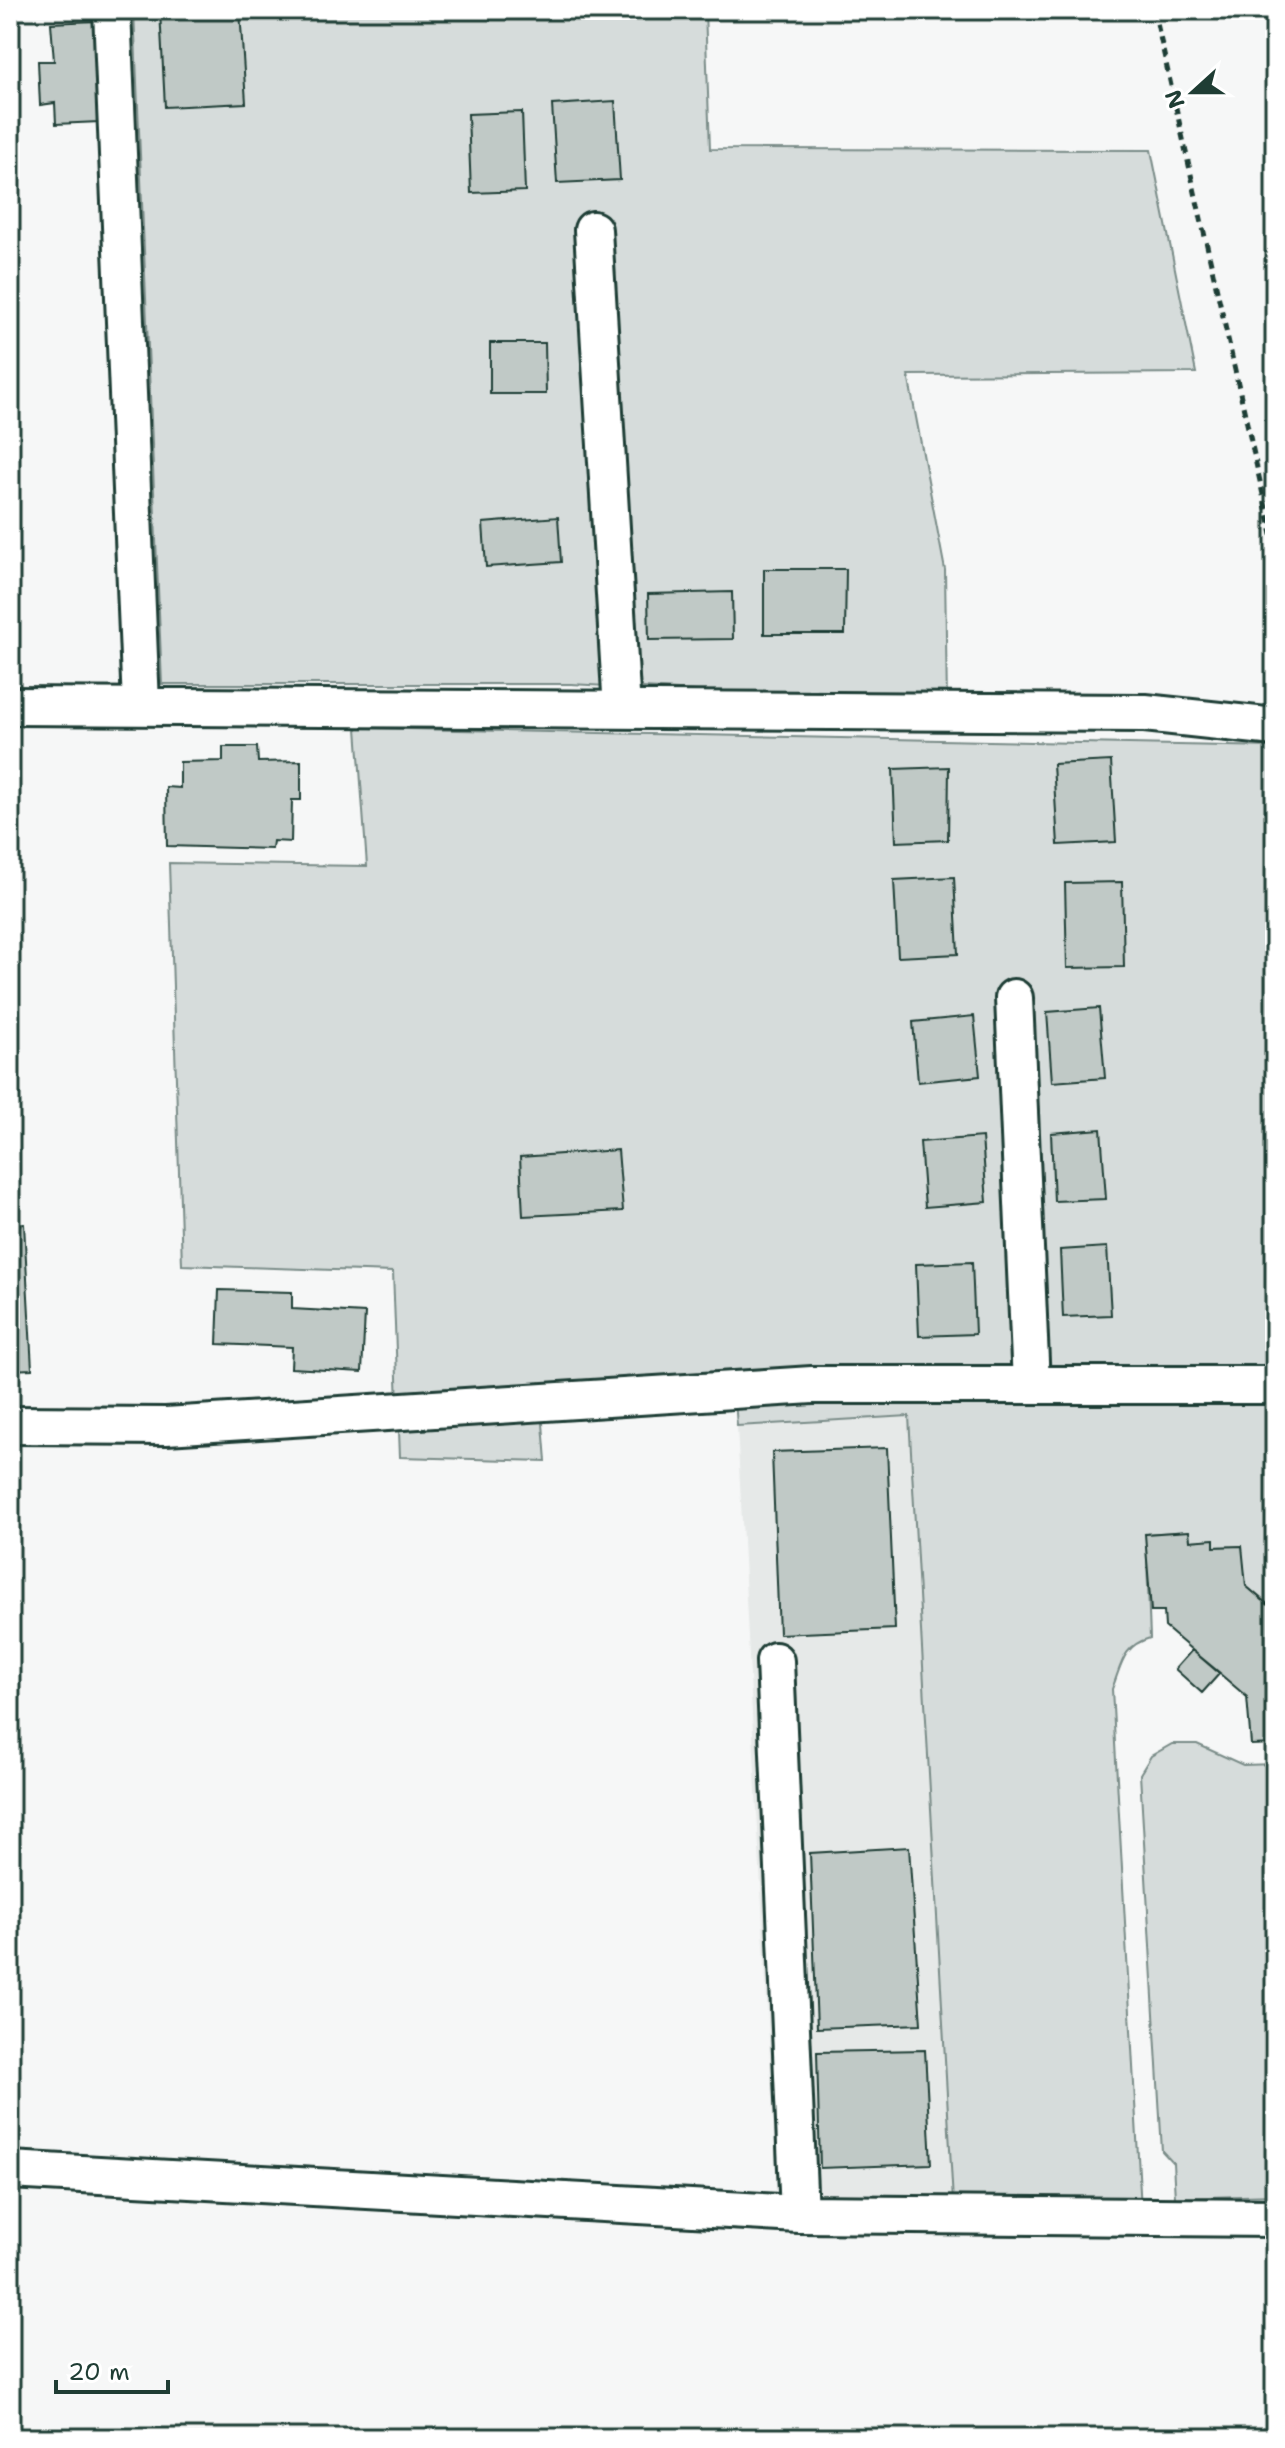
<svg xmlns="http://www.w3.org/2000/svg" width="1285" height="2448" viewBox="0 0 1285 2448" font-family="'Shantell Sans',sans-serif">
  <style>
    .built { fill: #e6e9e8 }
    .green { fill: #d6dcdb; stroke: #7a8c88; stroke-width: 2 }
    .building { fill: #c0c9c6; stroke: #1f3d34; stroke-width: 2 }
    .lines { fill: none; stroke-linecap: round; stroke-linejoin: round }
    .minor-casing { stroke: #1f3d34; stroke-width: 42 }
    .path { stroke: #1f3d34; stroke-width: 5; stroke-dasharray: 8 6; stroke-linecap: butt }
    .minor { stroke: #fff; stroke-width: 36 }
  </style>
  <rect width="100%" height="100%" fill="#f6f7f7"/>
  <filter id="ink" filterUnits="userSpaceOnUse"><feTurbulence type="fractalNoise" baseFrequency=".0125" numOctaves="2"/><feDisplacementMap in="SourceGraphic" scale="16" xChannelSelector="R" yChannelSelector="G"/><feConvolveMatrix kernelMatrix="1 2 1 2 8 2 1 2 1" color-interpolation-filters="sRGB"/></filter>
  <g filter="url(#ink)">
    <path class="built" d="M 909,1416 L 953,2202 L 777,2194 L 737,1426 Z"/>
    <path class="green" d="M 134,10 L 705,10 L 710,149 L 1151,150 L 1196,373 L 908,375 L 945,570 L 947,705 L 571,684 L 162,684 Z
      M 357,728 L 1275,747 L 1275,1610 L 1246,1586 L 1241,1546 L 1214,1547 L 1214,1539 L 1190,1541 L 1189,1531 L 1146,1534 L 1150,1638 C 1122,1646 1122,1664 1112,1689 L 1141,2210 L 953,2202 L 909,1416 L 737,1426 L 735,1400 L 542,1411 L 546,1461 L 400,1457 L 393,1272 L 182,1265 L 169,863 L 367,866 Z
      M 1172,1744 L 1197,1744 L 1243,1765 L 1275,1764 L 1275,2195 L 1175,2198 L 1173,2163 L 1162,2151 L 1140,1774 L 1151,1756 Z"/>
    <path class="building" d="M 160,10 L 240,10 L 246,103 L 165,107 Z
      M 95,21 L 99,122 L 56,124 L 55,103 L 40,105 L 38,61 L 54,61 L 51,23 Z
      M 615,101 L 620,180 L 557,183 L 552,105 Z
      M 522,112 L 525,191 L 471,193 L 468,114 Z
      M 490,343 L 545,343 L 546,394 L 490,394 Z
      M 558,517 L 561,562 L 486,567 L 483,523 Z
      M 764,569 L 846,569 L 845,634 L 764,634 Z
      M 732,592 L 733,639 L 649,640 L 648,594 Z
      M 223,747 L 257,747 L 258,762 L 301,761 L 301,800 L 292,800 L 291,842 L 273,841 L 272,849 L 167,846 L 166,787 L 180,788 L 180,762 L 223,761 Z
      M 1111,761 L 1116,842 L 1058,845 L 1053,764 Z
      M 949,767 L 948,840 L 896,842 L 893,769 Z
      M 954,877 L 958,954 L 898,957 L 894,880 Z
      M 1122,882 L 1124,967 L 1067,968 L 1065,883 Z
      M 1099,1008 L 1105,1078 L 1052,1082 L 1047,1012 Z
      M 974,1016 L 980,1076 L 918,1082 L 913,1022 Z
      M 1101,1129 L 1106,1199 L 1054,1201 L 1051,1133 Z
      M 982,1137 L 987,1202 L 925,1207 L 920,1142 Z
      M 618,1150 L 623,1211 L 523,1216 L 520,1157 Z
      M 24,1224 L 32,1369 L 10,1370 L 10,1225 Z
      M 1107,1247 L 1111,1315 L 1063,1317 L 1060,1250 Z
      M 972,1262 L 975,1334 L 919,1336 L 916,1264 Z
      M 219,1290 L 292,1292 L 292,1309 L 365,1313 L 362,1372 L 291,1368 L 292,1347 L 217,1344 Z
      M 887,1448 L 895,1629 L 779,1634 L 772,1452 Z
      M 1189,1531 L 1190,1541 L 1214,1539 L 1214,1547 L 1242,1546 L 1246,1586 L 1274,1610 L 1275,1744 L 1251,1745 L 1247,1697 L 1165,1627 L 1164,1611 L 1151,1611 L 1145,1534 Z
      M 1192,1650 L 1220,1673 L 1202,1693 L 1175,1669 Z
      M 909,1847 L 921,2024 L 817,2028 L 810,1853 Z
      M 925,2050 L 931,2164 L 820,2168 L 817,2052 Z"/>
    <g class="lines">
      <g class="minor-casing">
        <path id="minor" d="M 112,10 L 141,705
          M 593,230 L 622,710
          M 10,706 L 1145,713 L 1275,727
          M 1014,998 L 1031,1384
          M 10,1425 L 166,1426 L 812,1385 L 1275,1385
          M 775,1661 L 799,2214
          M 10,2170 L 799,2214 L 1275,2218"/>
      </g>
      <path class="path" d="M 1154,10 L 1275,548"/>
      <use href="#minor" class="minor"/>
    </g>
  </g>
  <rect width="1285" height="2448" fill="none" stroke="#fff" stroke-width="40"/>
  <rect x="20" y="20" width="1245" height="2408" fill="none" stroke="#1f3d34" stroke-width="3" filter="url(#ink)"/>
  <g transform="translate(1193 92) rotate(249)" stroke="#ffffff" stroke-width="6" paint-order="stroke">
  <path d="M0-6L14 30L0 20L-14 30Z" fill="#1f3d34"/>
  <text y="-12" font-size="22" font-weight="bold" text-anchor="middle" fill="#1f3d34">N</text>
  </g>
  <path d="M56 2380v12h112v-12" fill="none" stroke="#1f3d34" stroke-width="4"/>
  <text x="68" y="2380" font-size="24" fill="#1f3d34" stroke="#ffffff" stroke-width="6" paint-order="stroke">20 m</text>
</svg>
